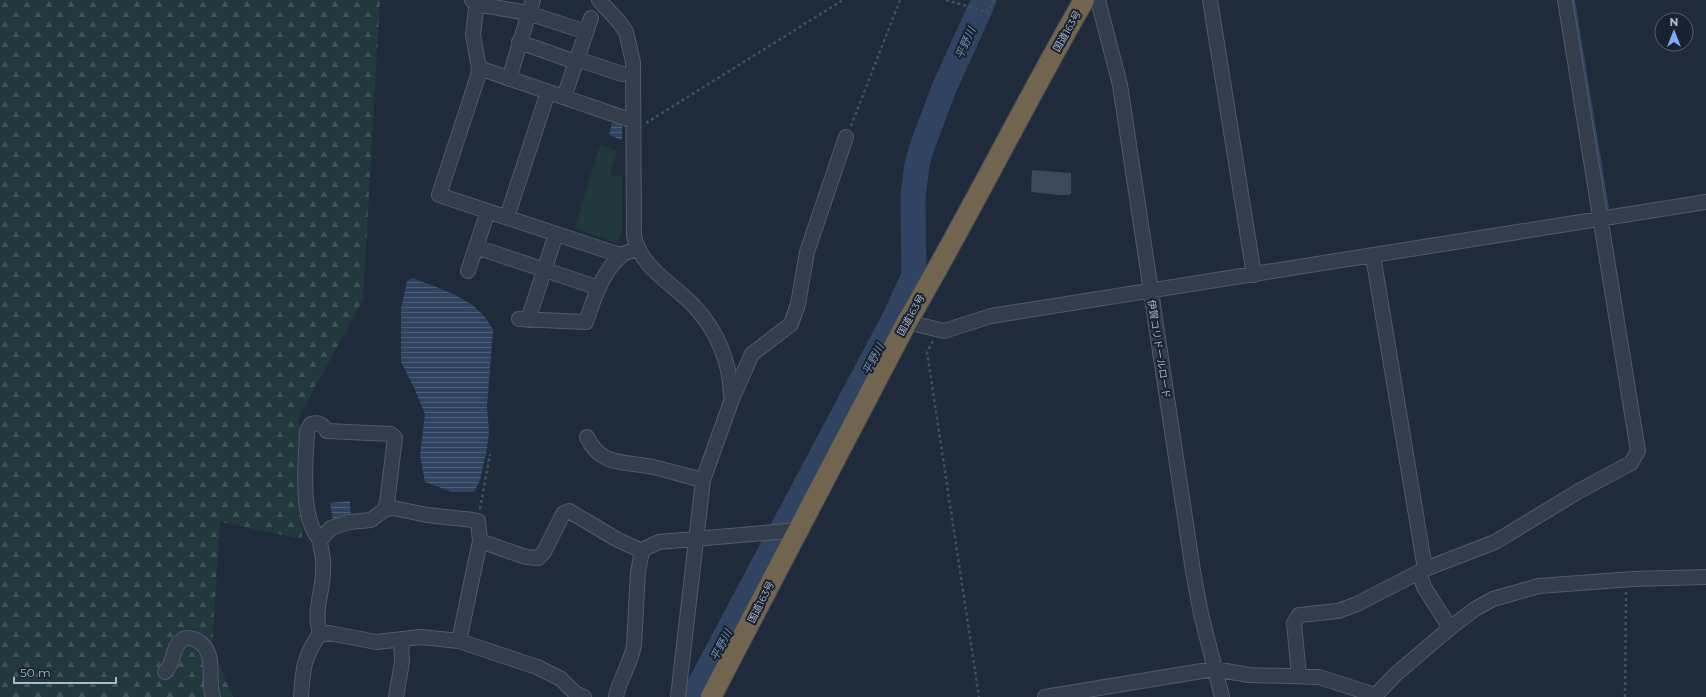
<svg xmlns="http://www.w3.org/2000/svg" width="1706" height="697" viewBox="0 0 1706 697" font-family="Montserrat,'Noto Sans JP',sans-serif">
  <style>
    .forest { fill: url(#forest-firs) }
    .park { fill: #21383c }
    .water { fill: url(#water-rules) }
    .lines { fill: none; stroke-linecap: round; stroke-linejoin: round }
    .stream { stroke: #304462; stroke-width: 4 }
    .river { stroke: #304462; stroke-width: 25 }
    .building { fill: #3b495b }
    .minor-casing { stroke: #515a69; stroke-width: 16 }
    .highway-casing { stroke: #3e4756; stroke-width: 22 }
    .path { stroke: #3c5456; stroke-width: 2.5; stroke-dasharray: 3 3; stroke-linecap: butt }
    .minor { stroke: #333d4b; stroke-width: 14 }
    .highway { stroke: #726550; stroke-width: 20 }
    .labels { text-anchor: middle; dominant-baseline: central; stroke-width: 4; stroke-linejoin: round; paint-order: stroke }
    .street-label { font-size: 10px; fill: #aeb7c8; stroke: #192230 }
    .water-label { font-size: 11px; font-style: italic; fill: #748db2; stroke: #192230 }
  </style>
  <defs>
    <pattern id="forest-firs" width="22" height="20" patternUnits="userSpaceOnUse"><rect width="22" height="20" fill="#21383c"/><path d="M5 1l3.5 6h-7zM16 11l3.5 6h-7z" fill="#3f5357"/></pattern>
    <pattern id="water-rules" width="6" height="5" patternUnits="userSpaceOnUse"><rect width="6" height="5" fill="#304462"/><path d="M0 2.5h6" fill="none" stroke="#4b5d77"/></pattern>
  </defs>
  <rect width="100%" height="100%" fill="#1f2b3b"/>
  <path class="forest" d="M 0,0 L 380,0 L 363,300 L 299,416 L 302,539 L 220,522 L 212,647 L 233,697 L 0,697 Z"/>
  <path class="park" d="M 600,144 L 617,151 L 610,175 L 622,176 L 622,231 L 616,243 L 575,228 Z"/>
  <path class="water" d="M 612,123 L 622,125 L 622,140 L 609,135 Z
    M 413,278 C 442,290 479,299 493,330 L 487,406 L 489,431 L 487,449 L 480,480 L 474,492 L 452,492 L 425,482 L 420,456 L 425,414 L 415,390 L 401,362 L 401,309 L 407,281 Z
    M 350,501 L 351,519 L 333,521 L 330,503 Z"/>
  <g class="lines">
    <path class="stream" d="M 1573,0 L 1607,208"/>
    <path class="river" d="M 693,697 L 895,317 L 914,275 L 913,197 L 917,164 L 923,144 L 945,86 L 984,0"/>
  </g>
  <path class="building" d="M 1032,170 L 1071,173 L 1071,193 L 1069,195 L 1060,195 L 1031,192 Z"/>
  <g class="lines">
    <g class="minor-casing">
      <path id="minor" d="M 472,0 L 476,4 L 528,13 L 586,32
        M 477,0 L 473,35 L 479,68 L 478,76 L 439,195 L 617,254 L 623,254 L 636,249
        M 599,0 L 620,23 L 626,32 L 633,62 L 634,236 C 641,268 672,283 694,306 C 718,332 730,361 731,396
        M 1098,0 L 1120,85 L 1193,571 L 1201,614 L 1222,697
        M 1210,0 L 1254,275
        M 519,42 L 576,62
        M 577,59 L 622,74
        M 479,68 L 633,121
        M 509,79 L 533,0
        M 564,97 L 591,18
        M 507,217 L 548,92
        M 476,247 L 599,288
        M 1373,256 L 1425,569
        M 468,271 L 488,211
        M 519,319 L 586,322 C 594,299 602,271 623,254
        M 528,320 L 556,234
        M 907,322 L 944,331 L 991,316 L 1706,202
        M 587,437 C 601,467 625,461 653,467 C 670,471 686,476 703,480
        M 320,540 C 299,517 306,461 307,431 L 311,424 C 319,422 322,424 327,431 L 391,434 L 395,438 L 387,503 L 384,510
        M 480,541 L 526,557 L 538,558 L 544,552 L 563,514 L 569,511 L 618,540 L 642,551 L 646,548 L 659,542 L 798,530
        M 1419,572 L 1424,587 L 1450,628
        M 321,635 C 311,611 326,586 323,561 C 323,554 320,548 320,540 L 331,528 L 349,522 L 371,520 L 384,510 L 393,508 L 427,515 L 473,520 L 478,521 L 480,541 L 459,641
        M 165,672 C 175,663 171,648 182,640 C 186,637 192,638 196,640 C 219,652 206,678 213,697
        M 1299,676 L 1294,623 L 1299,615 L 1338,611 L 1357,604 L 1425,569 L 1495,542 L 1579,491 L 1631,463 L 1638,451 L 1565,0
        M 301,697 C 303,669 303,660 318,636 L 329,633 L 376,642 L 421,637 L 459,641 L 537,667 L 561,679 L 575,693 L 584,697
        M 396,697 L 402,662 L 401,639
        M 616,697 C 619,679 631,664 634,645 L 638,572 L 642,551
        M 678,697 L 703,480 L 732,399 L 752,354 L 791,324 L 798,304 L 807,252 L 846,137
        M 1045,697 L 1214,669 L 1249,675 L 1319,677 L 1375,695
        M 1374,697 L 1396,674 L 1450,628 L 1475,609 L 1493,599 L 1539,586 L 1633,579 L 1706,577"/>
    </g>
    <g class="highway-casing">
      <path id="highway" d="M 711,697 L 907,322 C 969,216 1023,106 1084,0"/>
    </g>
    <path class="path" d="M 946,0 L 988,12 L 994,0
      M 646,123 L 843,0
      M 851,126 L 900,0
      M 933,341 L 927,352 L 979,697
      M 480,509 L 490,454
      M 1625,697 L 1626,592"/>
    <use href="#minor" class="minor"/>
    <use href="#highway" class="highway"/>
  </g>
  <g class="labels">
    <g class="street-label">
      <text transform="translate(1067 31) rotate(-60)">国道163号</text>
      <text transform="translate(911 315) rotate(-61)">国道163号</text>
      <text transform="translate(1159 349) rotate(81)">伊賀コリドールロード</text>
      <text transform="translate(761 602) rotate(-63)">国道163号</text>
    </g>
    <g class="water-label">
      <text transform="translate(965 43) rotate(-66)">平野川</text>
      <text transform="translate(873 359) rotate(-62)">平野川</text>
      <text transform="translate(721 645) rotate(-62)">平野川</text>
    </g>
  </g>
  <g transform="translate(1674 32)"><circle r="19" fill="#192230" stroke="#555e6d"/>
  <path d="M0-3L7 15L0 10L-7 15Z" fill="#7cacff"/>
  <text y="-6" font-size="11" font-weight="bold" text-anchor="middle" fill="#aeb7c8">N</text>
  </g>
  <path d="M14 677v6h102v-6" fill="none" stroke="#aeb7c8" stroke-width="2"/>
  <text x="20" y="677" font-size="12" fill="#aeb7c8" stroke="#192230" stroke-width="3" paint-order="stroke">50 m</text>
</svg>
